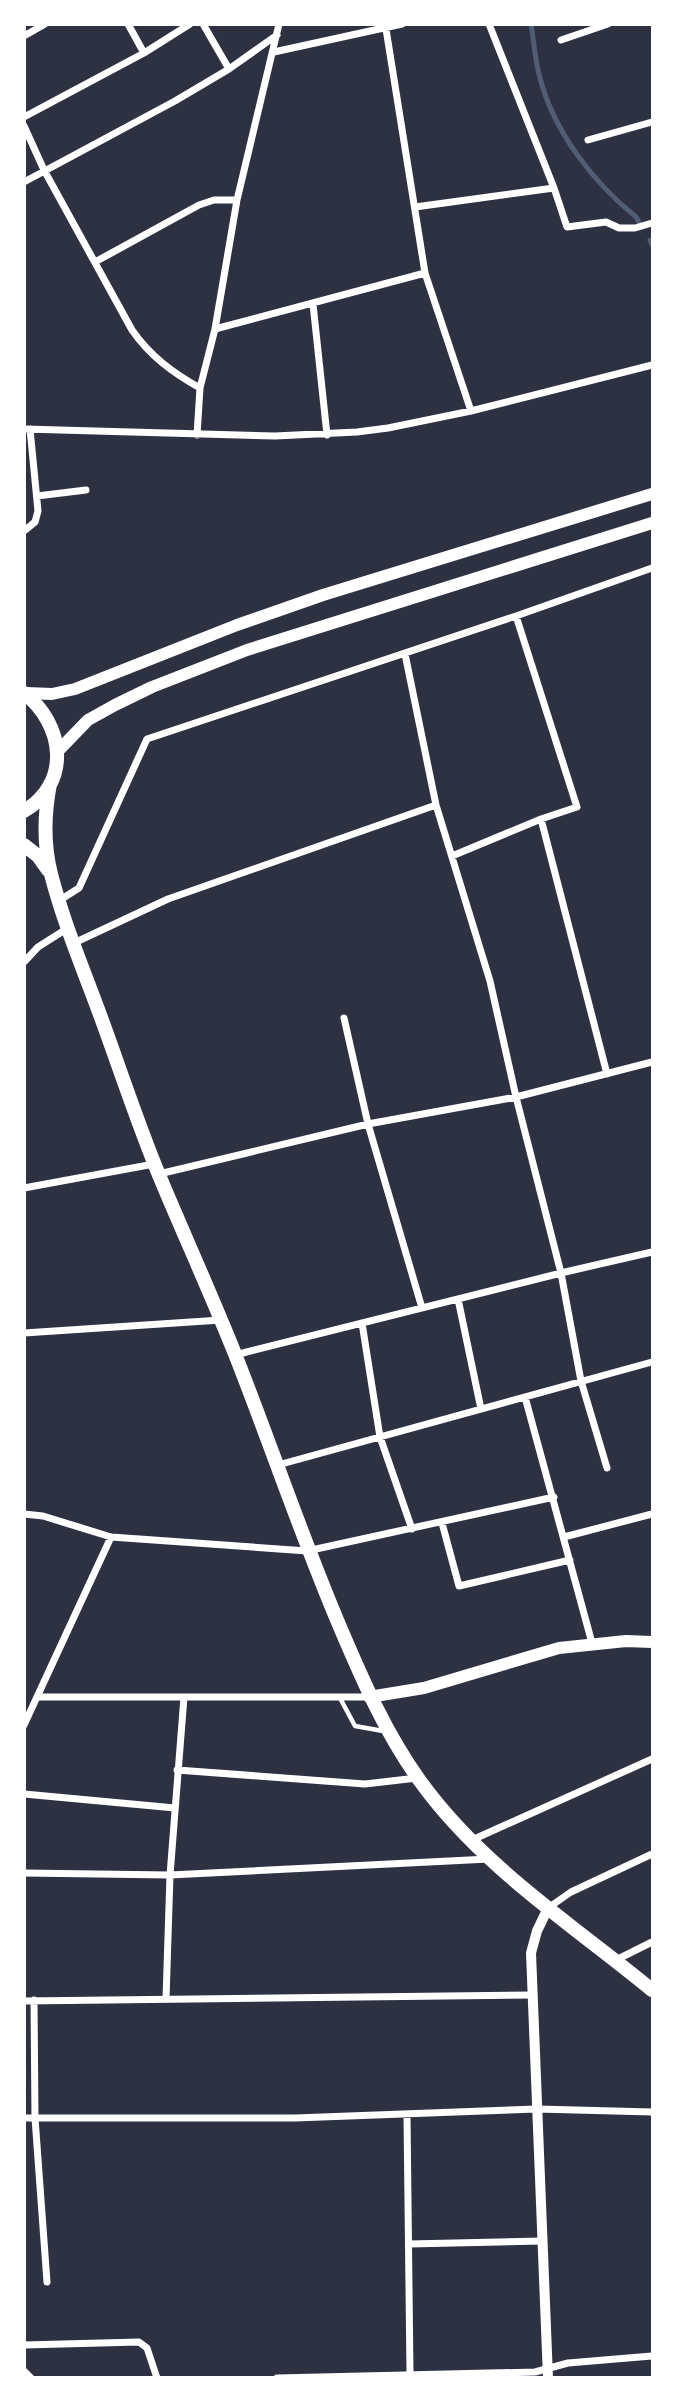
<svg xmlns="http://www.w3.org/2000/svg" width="677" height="2402" viewBox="0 0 677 2402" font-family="'Fira Sans Condensed',sans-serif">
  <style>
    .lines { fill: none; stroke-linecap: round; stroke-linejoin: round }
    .stream { stroke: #4f5d75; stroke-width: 5 }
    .service { stroke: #fff; stroke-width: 4.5 }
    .minor { stroke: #fff; stroke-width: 7 }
    .tertiary { stroke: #fff; stroke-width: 10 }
    .secondary { stroke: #fff; stroke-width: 12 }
    .primary { stroke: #fff; stroke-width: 14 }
  </style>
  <rect width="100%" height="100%" fill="#2d3142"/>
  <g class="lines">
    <path class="stream" d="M 531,24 C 534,42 535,61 540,78 C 554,132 593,182 636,217 L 639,222
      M 650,240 L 652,245"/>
    <path class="service" d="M 340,1698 L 355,1726 L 383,1731"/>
    <path class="minor" d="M 128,24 L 144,53
      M 203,24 L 229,69
      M 489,24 L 554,188 L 567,227 L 606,222 L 619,228 L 635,228 L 652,223
      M 386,29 L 425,273 L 471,411
      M 24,36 L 45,24
      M 561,40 L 608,24
      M 274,52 L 402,24
      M 24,117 L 144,53 L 190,24
      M 24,126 L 44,170 L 132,330 C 150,356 173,373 200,388
      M 588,140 L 652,122
      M 24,182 L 175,101 L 229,69 L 277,35
      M 415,207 L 554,188
      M 95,262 L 199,205 L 214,200 L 237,200
      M 313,304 L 327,435
      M 215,329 L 425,273
      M 24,429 L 275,436 L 357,432 L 388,428 L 471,411 L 652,365
      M 197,435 L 200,388 L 215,329 L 237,200 L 279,24
      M 37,496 L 86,490
      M 24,531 L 35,522 L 38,511 L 30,429
      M 405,654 L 436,805 L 490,981 L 516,1097 L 561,1273 L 581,1381 L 607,1468
      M 541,819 L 607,1074
      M 452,856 L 541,819 L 577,807 L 516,616
      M 60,900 L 79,888 L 147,739 L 516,616 L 652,568
      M 74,943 L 168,899 L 436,805
      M 24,962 L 38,947 L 68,928
      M 344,1018 L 368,1124 L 422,1308
      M 159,1174 L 368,1124 L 516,1097 L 652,1062
      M 24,1188 L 154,1164
      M 458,1299 L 481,1409
      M 362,1323 L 380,1437 L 412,1529
      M 24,1333 L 221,1320
      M 235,1355 L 561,1273 L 652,1252
      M 525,1397 L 592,1643
      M 278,1465 L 652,1362
      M 24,1514 L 43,1516 L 111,1537 L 307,1551 L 554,1497
      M 442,1523 L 459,1586 L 570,1560
      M 564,1537 L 652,1514
      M 37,1697 L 369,1697
      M 24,1725 L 111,1537
      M 177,1770 L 365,1784 L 417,1778
      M 24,1794 L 175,1808
      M 472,1840 L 652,1759
      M 24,1873 L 170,1875 L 489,1859
      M 548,1908 L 571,1892 L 652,1854
      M 616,1960 L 652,1942
      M 166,1999 L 170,1875 L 184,1697
      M 34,2000 L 35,2118 L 47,2282
      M 24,2001 L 532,1995
      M 407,2116 L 410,2373
      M 24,2118 L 295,2118 L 537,2109 L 652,2112
      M 409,2244 L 542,2241
      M 24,2345 L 139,2342 L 147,2348 L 157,2378
      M 24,2371 L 31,2378
      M 277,2378 L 535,2372 L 568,2363 L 652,2356"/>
    <path class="tertiary" d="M 548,2378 L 531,1953 L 537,1931 L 548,1908"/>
    <path class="secondary" d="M 26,693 L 52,694 L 75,689 L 237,625 L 323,595 L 652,494
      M 58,751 L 88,720 L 115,705 L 152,687 L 247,650 L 652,523
      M 369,1697 L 424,1688 L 559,1648 L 626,1641 L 652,1642"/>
    <path class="primary" d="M 24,693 C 64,724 72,783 24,811
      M 50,784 C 44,815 43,843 51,874 C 63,921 82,966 99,1012 C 119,1066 137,1122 159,1175 C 184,1235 211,1294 235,1354 C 271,1445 302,1538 340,1627 C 363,1681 386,1734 420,1781 C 481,1866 573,1925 652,1990
      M 24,845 L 38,856 L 48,870"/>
  </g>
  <rect width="677" height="2402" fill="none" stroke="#ffffff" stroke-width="52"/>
</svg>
